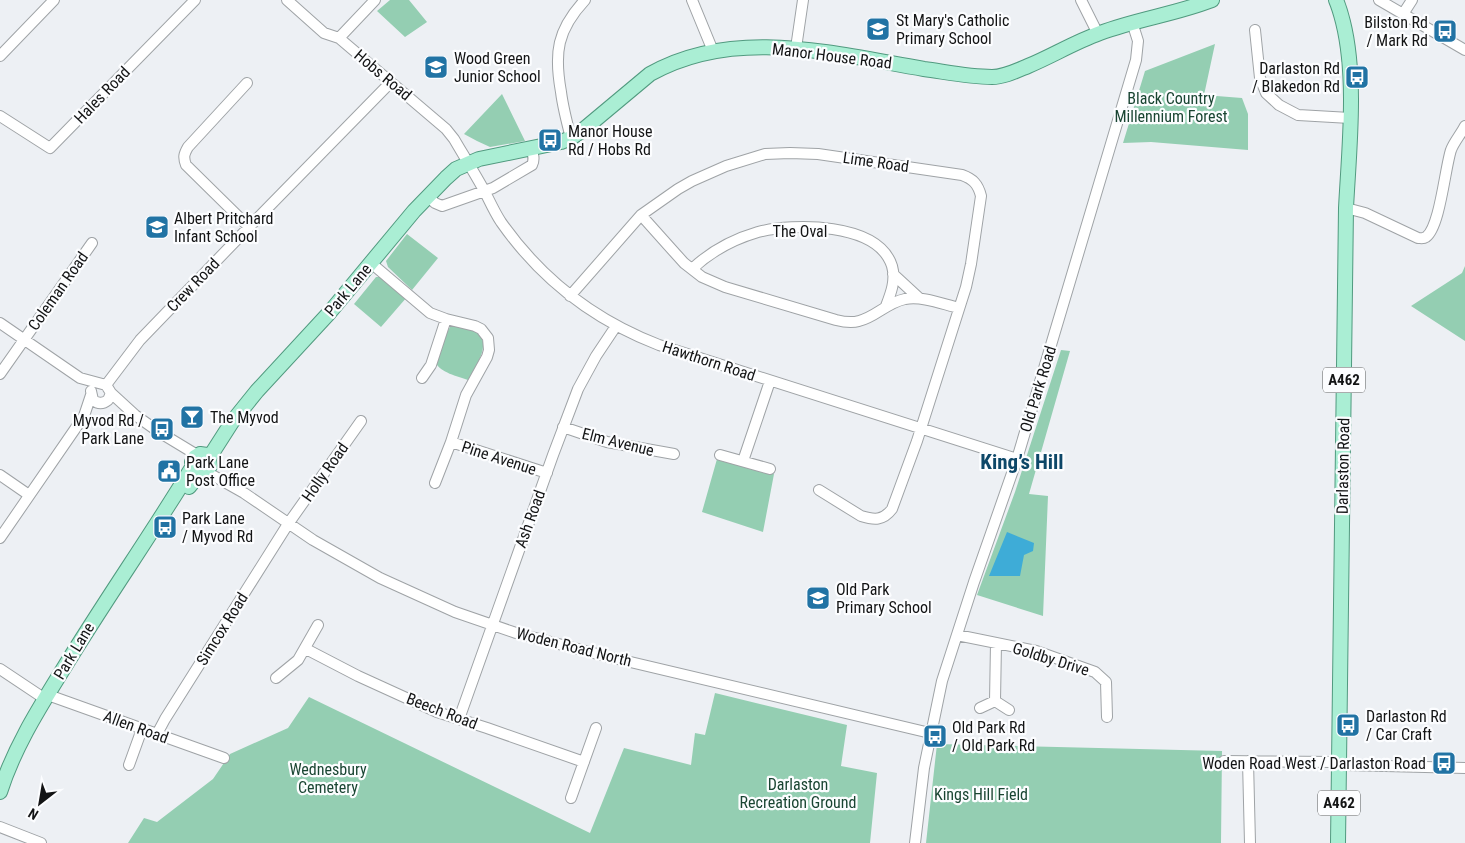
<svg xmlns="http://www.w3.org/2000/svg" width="1465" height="843" viewBox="0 0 1465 843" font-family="'Roboto Condensed',sans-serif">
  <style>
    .green { fill: #94ceb2 }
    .water { fill: #3eacd7 }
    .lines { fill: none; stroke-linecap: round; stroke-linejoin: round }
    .minor-casing { stroke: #9fa3a6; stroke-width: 12 }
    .major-casing { stroke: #519a7f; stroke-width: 16 }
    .minor { stroke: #fff; stroke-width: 10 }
    .major { stroke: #aaeed4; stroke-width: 14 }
    .labels { text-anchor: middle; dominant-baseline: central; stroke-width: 4.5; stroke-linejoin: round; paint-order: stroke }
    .shield { fill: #fcfdff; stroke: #595a5b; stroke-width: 1 }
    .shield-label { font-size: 15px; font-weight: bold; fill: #131415 }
    .poi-label { font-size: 16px; fill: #131415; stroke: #fcfdff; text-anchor: start }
    .street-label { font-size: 16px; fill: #131415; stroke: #fcfdff }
    .park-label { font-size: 16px; fill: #194532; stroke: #fcfdff }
    .district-label { font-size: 21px; font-weight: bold; fill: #0d4768; stroke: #fcfdff }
  </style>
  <rect width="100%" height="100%" fill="#edf0f4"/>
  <path class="green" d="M 390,0 L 409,0 L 427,22 L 405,37 L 377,11 Z
    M 1215,44 L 1204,95 L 1242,98 L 1248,114 L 1248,150 L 1151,142 L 1123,143 L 1145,71 Z
    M 502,94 L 525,141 L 490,147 L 477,141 L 464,134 Z
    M 407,234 L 438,258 L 412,290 L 388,267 L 386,261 Z
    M 1465,266 L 1465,341 L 1411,306 L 1462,273 Z
    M 376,277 L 382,277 L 407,297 L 381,327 L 354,304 Z
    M 459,326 C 464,327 471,327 475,330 C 494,342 475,367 468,380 C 457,376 441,373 435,362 L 442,342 L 450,327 Z
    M 1061,350 L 1070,351 L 1029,494 L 1048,496 L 1043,616 L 977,595 L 1015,492 Z
    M 717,459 L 774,474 L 763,532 L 702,512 Z
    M 715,693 L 847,725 L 841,766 L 877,773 L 870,843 L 128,843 L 144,818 L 157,822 L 213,779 L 230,754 L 288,728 L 309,697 L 590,833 L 624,748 L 691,765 L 695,733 L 705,735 Z
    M 937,744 L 1222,751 L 1221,843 L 926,843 Z"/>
  <path class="water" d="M 1007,532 L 1034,543 L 1033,551 L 1024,555 L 1020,576 L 989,576 Z"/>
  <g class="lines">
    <g class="minor-casing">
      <path id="minor" d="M 287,0 L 324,33 L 339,38 L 446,129 L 454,139 C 464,156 475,174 485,192 C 490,202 495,213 501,222 C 541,279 594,320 659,345 L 1017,459
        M 692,0 L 713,51
        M 1081,0 L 1098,34
        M 1379,0 L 1465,50
        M 1403,14 L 1412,0
        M 1255,30 L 1260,78 L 1266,93 L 1279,105 L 1298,115 L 1350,118
        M 339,38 L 375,0
        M 796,48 L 803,0
        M 0,56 L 54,0
        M 247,83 L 188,147 C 184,154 183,157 186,165 L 249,227
        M 0,116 L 50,148 L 195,0
        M 571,138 C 567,123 563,108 561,92 C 554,53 557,30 585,0
        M 427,196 L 435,203 L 442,206 L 493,188 L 532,165 C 535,159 533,154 531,148
        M 1346,208 L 1365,213 L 1418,238 C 1421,238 1423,239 1426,237 C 1440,227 1445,168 1451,150 C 1454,142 1461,134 1465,126
        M 641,215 L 675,253 L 684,263 L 702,277 L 725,287 L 836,320 C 844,322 852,323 859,321 C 876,317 886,303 905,299 C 923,296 942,304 959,308
        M 371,263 L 430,313 L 446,319 L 475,326 L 481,329 L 488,338 L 489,350 L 487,357 L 466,395 L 451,442 L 547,473
        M 692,269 C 710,252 734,239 758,232 C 793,223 878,222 892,266 C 896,280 891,293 886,306
        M 893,274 L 919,298
        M 570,296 L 641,215 L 678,189 L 692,181 L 726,166 L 765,154 L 790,153 L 818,154 L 962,175 C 973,179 978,184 981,196 L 971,264 L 966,287 L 917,441 L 892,509 C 883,521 874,520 861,516 L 819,490
        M 0,323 L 80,378 L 106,385 L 111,393 L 135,415 L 159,432 L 197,455
        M 0,374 L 92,243
        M 422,378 L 431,365 L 446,319
        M 106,385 L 140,340 L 249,227 L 391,82
        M 91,391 L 93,400 C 98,404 103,404 108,400 L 111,393
        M 563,427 L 607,442 L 674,454
        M 720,455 L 770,469
        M 743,461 L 770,381
        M 205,471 L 244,493 L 313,540 L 380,578 L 455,612 L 516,633 L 605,656 L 930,733
        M 0,475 L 29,495
        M 435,483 L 451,442
        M 0,538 L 84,416 L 91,395
        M 957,635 L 1036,651 L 1095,672 L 1106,682 L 1107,717
        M 306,649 L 358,676 L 437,712 L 487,728 L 584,762
        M 0,669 L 45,699
        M 276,678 L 298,660 L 318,625
        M 48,695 L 224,758
        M 995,701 L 996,643
        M 980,708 L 995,701 L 1009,710
        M 459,719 L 553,455 L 578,389 L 596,356 L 616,326
        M 157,734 L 165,719 L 288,524 L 361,421
        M 1224,761 L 1334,762 L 1345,765 L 1465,768
        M 1248,761 L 1250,843
        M 129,765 L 142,729
        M 571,798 L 596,728
        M 0,827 L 41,843
        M 915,843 L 924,768 L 942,681 L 974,582 L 1017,459 L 1136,60 L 1138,41 L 1132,22"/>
    </g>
    <g class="major-casing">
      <path id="major" d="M 1336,0 C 1339,7 1341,14 1343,22 C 1357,78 1349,150 1346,208 L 1338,843
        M 209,458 L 232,422 L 257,391 L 330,312 L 414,211 L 446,178 L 456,169 L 479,159 L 561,142 L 571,138 L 583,130 L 650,74 C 735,26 834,54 924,69 C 946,72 969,77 992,77 C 1004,77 1016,71 1028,66 C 1052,56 1075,42 1100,33 C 1137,19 1176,14 1212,0
        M 189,487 L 201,472 L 205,471 L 210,466 L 209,458 L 207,455 L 200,454 L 195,457 L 192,462 L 195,469 L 201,472
        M 0,792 C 14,748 38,710 62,671 C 104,602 151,535 193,466"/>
    </g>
    <use href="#minor" class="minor"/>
    <use href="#major" class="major"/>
  </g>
  <defs>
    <g id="school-square" transform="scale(1.25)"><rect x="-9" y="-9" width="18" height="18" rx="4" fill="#2173a4" stroke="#fcfdff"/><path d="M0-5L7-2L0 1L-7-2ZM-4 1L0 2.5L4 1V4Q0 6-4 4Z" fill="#fff"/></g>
    <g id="bus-square" transform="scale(1.25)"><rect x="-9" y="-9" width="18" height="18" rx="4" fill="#2173a4" stroke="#fcfdff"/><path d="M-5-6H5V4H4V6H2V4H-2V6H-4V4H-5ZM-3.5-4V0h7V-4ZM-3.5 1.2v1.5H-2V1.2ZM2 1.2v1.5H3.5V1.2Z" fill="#fff"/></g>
    <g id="bar-square" transform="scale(1.25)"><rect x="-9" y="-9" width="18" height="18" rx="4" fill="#2173a4" stroke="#fcfdff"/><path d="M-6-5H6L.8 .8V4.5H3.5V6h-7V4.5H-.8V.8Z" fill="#fff"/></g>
    <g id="civic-square" transform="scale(1.25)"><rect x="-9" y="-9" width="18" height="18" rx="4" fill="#2173a4" stroke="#fcfdff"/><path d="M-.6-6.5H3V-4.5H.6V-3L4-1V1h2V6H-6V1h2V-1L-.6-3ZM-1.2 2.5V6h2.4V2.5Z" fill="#fff"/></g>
  </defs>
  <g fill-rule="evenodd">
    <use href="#school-square" x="878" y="29"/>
    <use href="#bus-square" x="1445" y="31"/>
    <use href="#school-square" x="436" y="67"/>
    <use href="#bus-square" x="1357" y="77"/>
    <use href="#bus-square" x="550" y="140"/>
    <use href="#school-square" x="157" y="227"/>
    <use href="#bar-square" x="192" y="417"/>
    <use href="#bus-square" x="162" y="429"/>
    <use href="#civic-square" x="169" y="471"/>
    <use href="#bus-square" x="165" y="527"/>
    <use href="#school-square" x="818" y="598"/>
    <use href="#bus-square" x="1348" y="725"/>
    <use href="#bus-square" x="935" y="736"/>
    <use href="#bus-square" x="1444" y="763"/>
  </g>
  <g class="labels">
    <g class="shield">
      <rect x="1323" y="367.5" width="42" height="25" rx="4"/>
      <rect x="1318" y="790.5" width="42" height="25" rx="4"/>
    </g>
    <g class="shield-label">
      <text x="1344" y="380">A462</text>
      <text x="1339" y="803">A462</text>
    </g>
    <g class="poi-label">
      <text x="896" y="20">St Mary's Catholic<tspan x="896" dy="18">Primary School</tspan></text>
      <text x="1428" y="22" text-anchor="end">Bilston Rd<tspan x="1428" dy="18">/ Mark Rd</tspan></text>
      <text x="454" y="58">Wood Green<tspan x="454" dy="18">Junior School</tspan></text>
      <text x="1340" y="68" text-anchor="end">Darlaston Rd<tspan x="1340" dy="18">/ Blakedon Rd</tspan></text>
      <text x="568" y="131">Manor House<tspan x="568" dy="18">Rd / Hobs Rd</tspan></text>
      <text x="174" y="218">Albert Pritchard<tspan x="174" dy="18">Infant School</tspan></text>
      <text x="210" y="417">The Myvod</text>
      <text x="144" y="420" text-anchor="end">Myvod Rd /<tspan x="144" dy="18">Park Lane</tspan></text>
      <text x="186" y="462">Park Lane<tspan x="186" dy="18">Post Office</tspan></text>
      <text x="182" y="518">Park Lane<tspan x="182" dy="18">/ Myvod Rd</tspan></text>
      <text x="836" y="589">Old Park<tspan x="836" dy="18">Primary School</tspan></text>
      <text x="1366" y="716">Darlaston Rd<tspan x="1366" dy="18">/ Car Craft</tspan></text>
      <text x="952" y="727">Old Park Rd<tspan x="952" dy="18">/ Old Park Rd</tspan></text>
      <text x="1426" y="763" text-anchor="end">Woden Road West / Darlaston Road</text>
    </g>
    <g class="street-label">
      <text transform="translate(832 56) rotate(7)">Manor House Road</text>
      <text transform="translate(383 75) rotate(40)">Hobs Road</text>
      <text transform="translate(102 95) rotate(-46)">Hales Road</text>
      <text transform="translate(876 162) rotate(8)">Lime Road</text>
      <text x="800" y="231">The Oval</text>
      <text transform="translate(193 285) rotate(-46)">Crew Road</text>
      <text transform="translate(348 290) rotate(-50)">Park Lane</text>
      <text transform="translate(58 291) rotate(-55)">Coleman Road</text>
      <text transform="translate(709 361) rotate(18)">Hawthorn Road</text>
      <text transform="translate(1038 389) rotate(-73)">Old Park Road</text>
      <text transform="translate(618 442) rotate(14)">Elm Avenue</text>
      <text transform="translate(499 458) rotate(18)">Pine Avenue</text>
      <text transform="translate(1343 466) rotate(-89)">Darlaston Road</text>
      <text transform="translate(325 472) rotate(-55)">Holly Road</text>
      <text transform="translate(530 519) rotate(-70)">Ash Road</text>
      <text transform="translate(222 629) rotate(-58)">Simcox Road</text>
      <text transform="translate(574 647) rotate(14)">Woden Road North</text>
      <text transform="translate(74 651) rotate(-59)">Park Lane</text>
      <text transform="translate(1051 659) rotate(17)">Goldby Drive</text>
      <text transform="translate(442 711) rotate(21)">Beech Road</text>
      <text transform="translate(136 727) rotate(20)">Allen Road</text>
    </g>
    <g class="park-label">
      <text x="1171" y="98">Black Country<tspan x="1171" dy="18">Millennium Forest</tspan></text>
      <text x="328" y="769">Wednesbury<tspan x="328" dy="18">Cemetery</tspan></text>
      <text x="798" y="784">Darlaston<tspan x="798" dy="18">Recreation Ground</tspan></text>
      <text x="981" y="794">Kings Hill Field</text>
    </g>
    <g class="district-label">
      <text x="1022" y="462">King’s Hill</text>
    </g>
  </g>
  <g transform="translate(40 803) rotate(211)" stroke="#fcfdff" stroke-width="4" paint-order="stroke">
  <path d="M0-4L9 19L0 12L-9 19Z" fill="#131415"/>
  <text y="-8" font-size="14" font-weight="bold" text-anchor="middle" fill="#131415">N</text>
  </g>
</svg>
